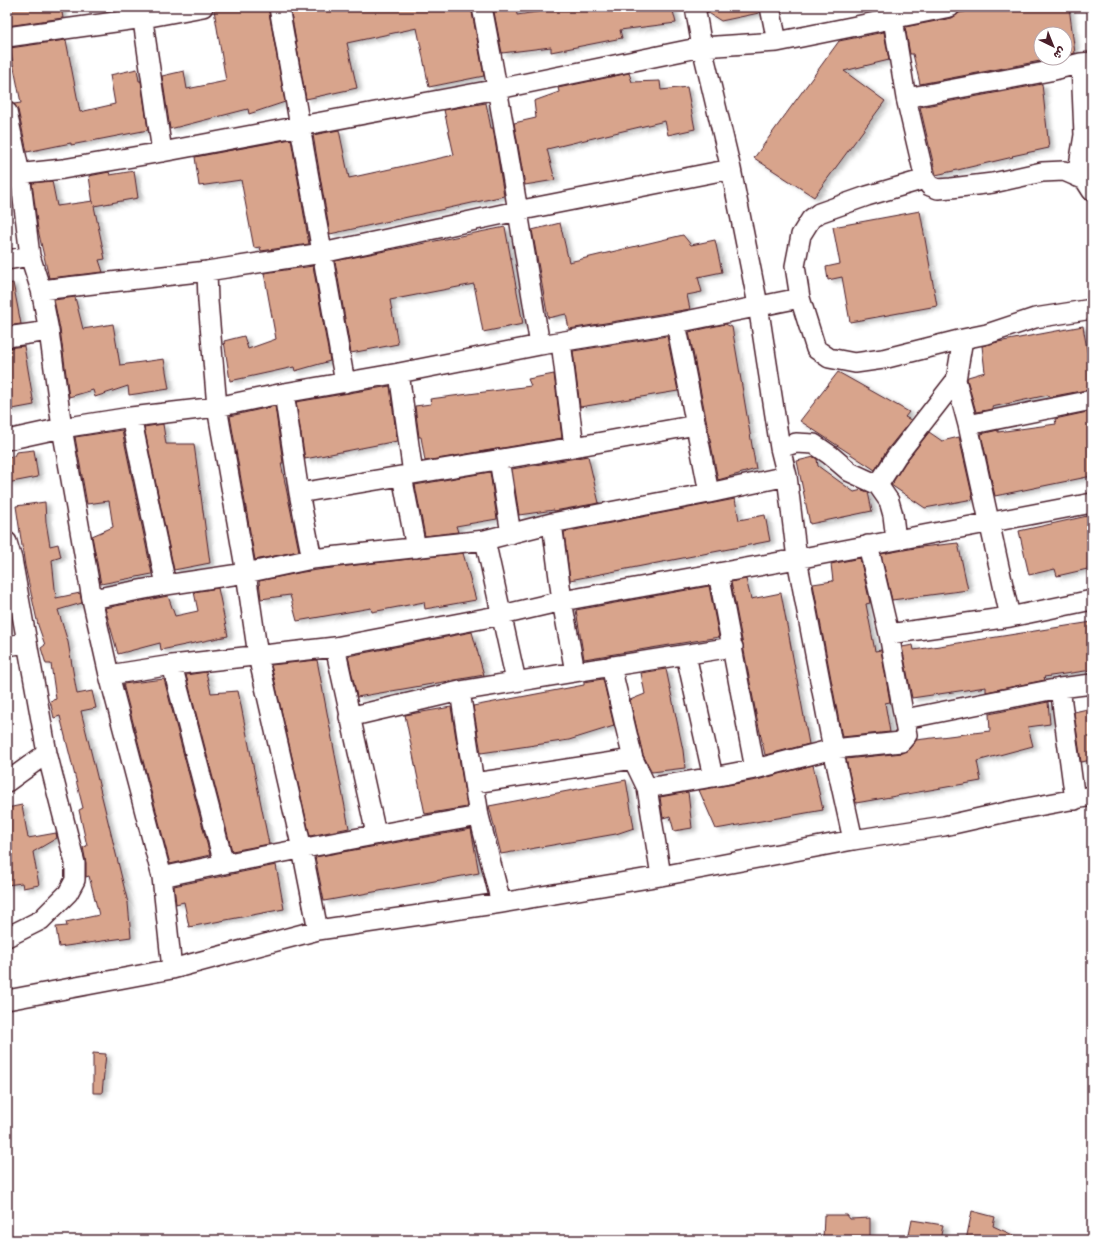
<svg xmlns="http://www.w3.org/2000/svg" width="1099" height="1247" viewBox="0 0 1099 1247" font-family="'Balsamiq Sans','Playpen Sans Arabic',sans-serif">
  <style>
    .building { fill: #d8a48c; stroke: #4a1f2b; filter: url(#shadow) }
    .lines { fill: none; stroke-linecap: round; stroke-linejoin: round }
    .minor-casing { stroke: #4a1f2b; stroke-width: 22 }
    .minor { stroke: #fff; stroke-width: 19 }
  </style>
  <defs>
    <filter id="shadow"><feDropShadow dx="4.5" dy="2.5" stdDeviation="2" flood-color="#0004"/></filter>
  </defs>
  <rect width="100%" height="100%" fill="#fff"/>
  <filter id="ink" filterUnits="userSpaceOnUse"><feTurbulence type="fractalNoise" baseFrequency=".025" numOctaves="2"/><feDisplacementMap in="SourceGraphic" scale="8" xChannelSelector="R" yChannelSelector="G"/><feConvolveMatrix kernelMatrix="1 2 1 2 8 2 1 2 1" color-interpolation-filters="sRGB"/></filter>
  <g filter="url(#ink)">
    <path class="building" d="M 7,7 L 61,7 L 63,18 L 7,26 Z
      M 233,7 L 268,7 L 285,102 L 249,114 L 248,109 L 170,129 L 162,76 L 184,71 L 187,89 L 226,81 L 214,10 Z
      M 290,7 L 471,7 L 484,76 L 429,87 L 417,28 L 347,43 L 357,88 L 306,99 Z
      M 493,7 L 516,7 L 517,15 L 543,11 L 542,7 L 672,7 L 676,23 L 620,30 L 622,38 L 551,52 L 551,47 L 502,53 Z
      M 706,7 L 758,7 L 759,13 L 721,21 L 707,12 Z
      M 988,7 L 1069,7 L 1075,53 L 1065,56 L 1065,34 L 1041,34 L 1041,58 L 1056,58 L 920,84 L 913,54 L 910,54 L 905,27 L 952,18 L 959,13 Z
      M 884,32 L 889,60 L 844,71 L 885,101 L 814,197 L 754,158 L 839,41 Z
      M 66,40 L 80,112 L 115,104 L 110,75 L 137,69 L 139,81 L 141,81 L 148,130 L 71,145 L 71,143 L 27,152 L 18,110 L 14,104 L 21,103 L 10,48 Z
      M 629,73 L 632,82 L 660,81 L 661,90 L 687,87 L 695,129 L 668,135 L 665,121 L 547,149 L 555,180 L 525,185 L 514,123 L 536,118 L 534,101 L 559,92 L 558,88 Z
      M 1042,84 L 1049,148 L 1012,156 L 1013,157 L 936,175 L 920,107 Z
      M 486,103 L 491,128 L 493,128 L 504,196 L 330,234 L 313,135 L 339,130 L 349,178 L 454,155 L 444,110 Z
      M 291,139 L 309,244 L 261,251 L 260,247 L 254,248 L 241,180 L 199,186 L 195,157 Z
      M 134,171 L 138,198 L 94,206 L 105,259 L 99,260 L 103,272 L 49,278 L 38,230 L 32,183 L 52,181 L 57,206 L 93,201 L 93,204 L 89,176 L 109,172 L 110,175 Z
      M 920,211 L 937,306 L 850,322 L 842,277 L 828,280 L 826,267 L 840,264 L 833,227 Z
      M 560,223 L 569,262 L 683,235 L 691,245 L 715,240 L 722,272 L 698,277 L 702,292 L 687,295 L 690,309 L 569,329 L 566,314 L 548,318 L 532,230 Z
      M 505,227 L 523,324 L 483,332 L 474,284 L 390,300 L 398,344 L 351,353 L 335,261 Z
      M 313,266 L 330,361 L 295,371 L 294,367 L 230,381 L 224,341 L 244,336 L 248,349 L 276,339 L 264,273 Z
      M 13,283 L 21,324 L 7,326 L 7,284 Z
      M 75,297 L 83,329 L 113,324 L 120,365 L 164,359 L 169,389 L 129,395 L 128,386 L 95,397 L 93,390 L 69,397 L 60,329 L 54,300 Z
      M 725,324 L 732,327 L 756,469 L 718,480 L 689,332 Z
      M 1083,326 L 1092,379 L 1092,389 L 1049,397 L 1048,395 L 992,407 L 993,409 L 976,412 L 967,379 L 968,377 L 985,372 L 982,346 L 998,342 Z
      M 667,336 L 678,391 L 580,407 L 573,351 Z
      M 24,346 L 34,405 L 7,410 L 7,348 Z
      M 838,372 L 909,412 L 905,417 L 911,420 L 887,450 L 875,470 L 800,421 Z
      M 554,374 L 562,438 L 425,461 L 421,437 L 419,437 L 415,406 L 431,404 L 430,399 L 531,386 L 528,379 Z
      M 390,386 L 397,441 L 305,459 L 296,402 Z
      M 275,406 L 283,463 L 281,463 L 299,551 L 255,560 L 230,416 Z
      M 1092,411 L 1092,476 L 995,496 L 981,434 L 998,430 L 998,432 L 1056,424 L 1055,419 Z
      M 163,424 L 166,444 L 194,444 L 210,563 L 174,570 L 144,427 Z
      M 122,430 L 152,574 L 101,584 L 92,536 L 113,527 L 109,501 L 87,504 L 75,437 Z
      M 929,432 L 942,441 L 959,437 L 973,499 L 925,508 L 891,485 L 894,483 L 893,482 L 905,463 Z
      M 34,450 L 38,477 L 7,483 L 7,457 L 14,456 L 16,452 Z
      M 588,456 L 599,503 L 554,511 L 554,510 L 519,515 L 512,469 Z
      M 814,457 L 817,459 L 818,466 L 854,492 L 862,490 L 868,492 L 872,511 L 810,524 L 797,461 Z
      M 490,472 L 497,519 L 456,526 L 458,532 L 425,536 L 415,485 Z
      M 735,499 L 739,520 L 765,515 L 770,541 L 570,580 L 564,532 Z
      M 45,502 L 46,522 L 50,546 L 58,544 L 61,557 L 52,560 L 56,598 L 80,593 L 82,603 L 58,610 L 68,642 L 77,694 L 92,691 L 96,708 L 81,711 L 128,903 L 131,937 L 59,947 L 56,927 L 67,926 L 66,922 L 99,915 L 89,876 L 86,877 L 86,863 L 83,847 L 87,846 L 79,810 L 83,808 L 60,716 L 54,718 L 50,701 L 56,699 L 51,664 L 46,664 L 41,648 L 45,645 L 38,625 L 25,566 L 16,506 Z
      M 1092,515 L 1092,568 L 1057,576 L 1055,569 L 1029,575 L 1019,531 Z
      M 958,543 L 968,590 L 892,600 L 881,554 L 921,547 Z
      M 463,553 L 476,600 L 425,609 L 424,602 L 372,612 L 371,608 L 297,621 L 290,595 L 261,599 L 259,581 L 303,572 L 339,567 Z
      M 860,558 L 870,603 L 866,604 L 875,651 L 881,650 L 890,702 L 885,703 L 890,732 L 842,737 L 813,584 L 833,581 L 831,564 Z
      M 746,579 L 751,599 L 781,593 L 809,744 L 765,755 L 756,714 L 731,582 Z
      M 709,586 L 719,637 L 584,659 L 576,610 Z
      M 218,588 L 228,636 L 161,650 L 160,643 L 118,654 L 105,608 L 168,596 L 175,616 L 198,611 L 194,592 Z
      M 1092,622 L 1092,670 L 1044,677 L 1045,680 L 986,692 L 986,687 L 912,698 L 902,647 L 913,645 L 914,650 Z
      M 472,632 L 484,675 L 357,697 L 348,656 Z
      M 317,660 L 349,828 L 310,836 L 271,665 Z
      M 666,669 L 683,750 L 685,768 L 652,772 L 643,755 L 630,700 L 645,694 L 641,673 Z
      M 206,672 L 211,693 L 238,691 L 269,844 L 232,851 L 186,675 Z
      M 164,679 L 210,855 L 170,864 L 123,684 Z
      M 603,679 L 614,726 L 569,740 L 481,753 L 473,706 L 584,685 L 584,682 Z
      M 1048,702 L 1050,724 L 1028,727 L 1033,746 L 977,761 L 981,781 L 856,803 L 846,759 L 902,753 L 909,749 L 916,740 L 990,731 L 989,714 Z
      M 451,707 L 467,807 L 425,814 L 405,715 Z
      M 1092,708 L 1092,760 L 1081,762 L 1074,712 Z
      M 813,765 L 823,810 L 716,829 L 699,790 L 757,780 Z
      M 626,780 L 634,828 L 616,834 L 501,854 L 489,806 Z
      M 688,792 L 692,828 L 674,831 L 670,816 L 663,818 L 660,797 Z
      M 22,805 L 28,838 L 56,833 L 57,838 L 33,852 L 39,885 L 23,888 L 22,883 L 7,885 L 7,808 Z
      M 471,829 L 479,873 L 324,901 L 315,857 Z
      M 276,865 L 284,909 L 189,927 L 184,902 L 176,904 L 174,886 Z
      M 93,1053 L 106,1054 L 102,1093 L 93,1093 Z
      M 972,1211 L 995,1217 L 993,1226 L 1024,1240 L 966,1240 Z
      M 824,1215 L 847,1215 L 850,1219 L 870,1218 L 870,1240 L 823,1240 Z
      M 912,1220 L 943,1225 L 940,1240 L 908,1240 Z"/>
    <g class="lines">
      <g class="minor-casing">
        <path id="minor" d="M 141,7 L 162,152
          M 279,7 L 345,383
          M 482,7 C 504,119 521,232 540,345
          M 695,7 L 702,47 L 731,169 L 758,305 L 780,448 L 787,476 L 797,559 L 833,749 L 853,840
          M 770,7 L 777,42
          M 891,7 L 906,98 L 925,179 L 930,186 L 938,189 L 951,188 L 993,183 L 1042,172 L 1064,171 L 1085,180 L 1092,191
          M 7,37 L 144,18 L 203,7
          M 906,98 L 1050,71 L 1081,63 L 1092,62
          M 7,112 L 20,174 L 30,256 L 41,290 L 49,331 L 62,428 L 92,599 L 109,675 L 162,877 L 172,969
          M 7,175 L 63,169 L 162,152 L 498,89 L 702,47 L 777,42 L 950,7
          M 1077,177 L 1084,135 L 1081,63
          M 925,179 L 867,196 L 819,213 L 811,219 L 801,235 L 795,266 L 800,298 L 816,349 L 829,358 L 855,363 L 883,359 L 963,339
          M 7,260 L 30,256
          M 207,271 L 208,301 L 217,407 L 246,573 L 258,656 L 302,849 L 318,930
          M 41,290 L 207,271 L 322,253 L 517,211 L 731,169
          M 676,323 L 709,493
          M 7,337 L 49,331
          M 561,342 L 574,447
          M 399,373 L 413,474
          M 284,393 L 299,493 L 312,559
          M 131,417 L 166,585
          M 968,425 L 1092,400
          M 7,440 L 62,428 L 131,417 L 217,407 L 284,393 L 399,373 L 540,345 L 676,323 L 800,298
          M 780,448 L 796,443 L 814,444 L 830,455 L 850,472 L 878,485 L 889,501 L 893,515 L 896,540
          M 499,459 L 511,534
          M 402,476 L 416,548
          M 878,485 L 896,457 L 956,380
          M 299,493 L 574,447 L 696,425
          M 552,523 L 562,601 L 575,672
          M 485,540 L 516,681
          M 7,542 L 12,559 L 47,753 L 75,863 L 75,880 L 68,893 L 41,920 L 7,937
          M 718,573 L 755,769
          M 92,599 L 166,585 L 246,573 L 312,559 L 485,540 L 552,523 L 709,493 L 787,476
          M 1010,617 L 968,425 L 956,380 L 963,339 L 987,334 L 1035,318 L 1092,309
          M 889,634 L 1010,617 L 1092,600
          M 7,646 L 26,643
          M 335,647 L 376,834
          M 686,655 L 713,777
          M 172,665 L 224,864
          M 611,666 L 633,759 L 647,788 L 661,876
          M 109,675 L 172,665 L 335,647 L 502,615 L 562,601 L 797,559 L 1092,503
          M 1060,688 L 1075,800
          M 460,691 L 479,816 L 501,903
          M 349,717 L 460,691 L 575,672 L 733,647
          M 905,719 L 1060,688 L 1092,684
          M 7,782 L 47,753
          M 474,783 L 633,759
          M 647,788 L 713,777 L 755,769 L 833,749 L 901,742 L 907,735 L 889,634 L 868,545
          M 162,877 C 267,854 373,835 479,816
          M 7,1000 L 172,969 L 318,930 L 501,903 L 661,876 L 853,840 L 944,826 L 1011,811 L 1092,796"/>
      </g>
      <use href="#minor" class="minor"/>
    </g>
  </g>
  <rect width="1099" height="1247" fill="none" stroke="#fff" stroke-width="24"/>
  <rect x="12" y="12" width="1075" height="1223" fill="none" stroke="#4a1f2b" stroke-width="1.5" filter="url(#ink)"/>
  <g transform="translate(1053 46) rotate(137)"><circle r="19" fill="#ffffff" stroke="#b7a5aa"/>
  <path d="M0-3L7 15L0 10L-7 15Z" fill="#4a1f2b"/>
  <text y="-6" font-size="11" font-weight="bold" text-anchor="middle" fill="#4a1f2b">ش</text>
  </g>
</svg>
